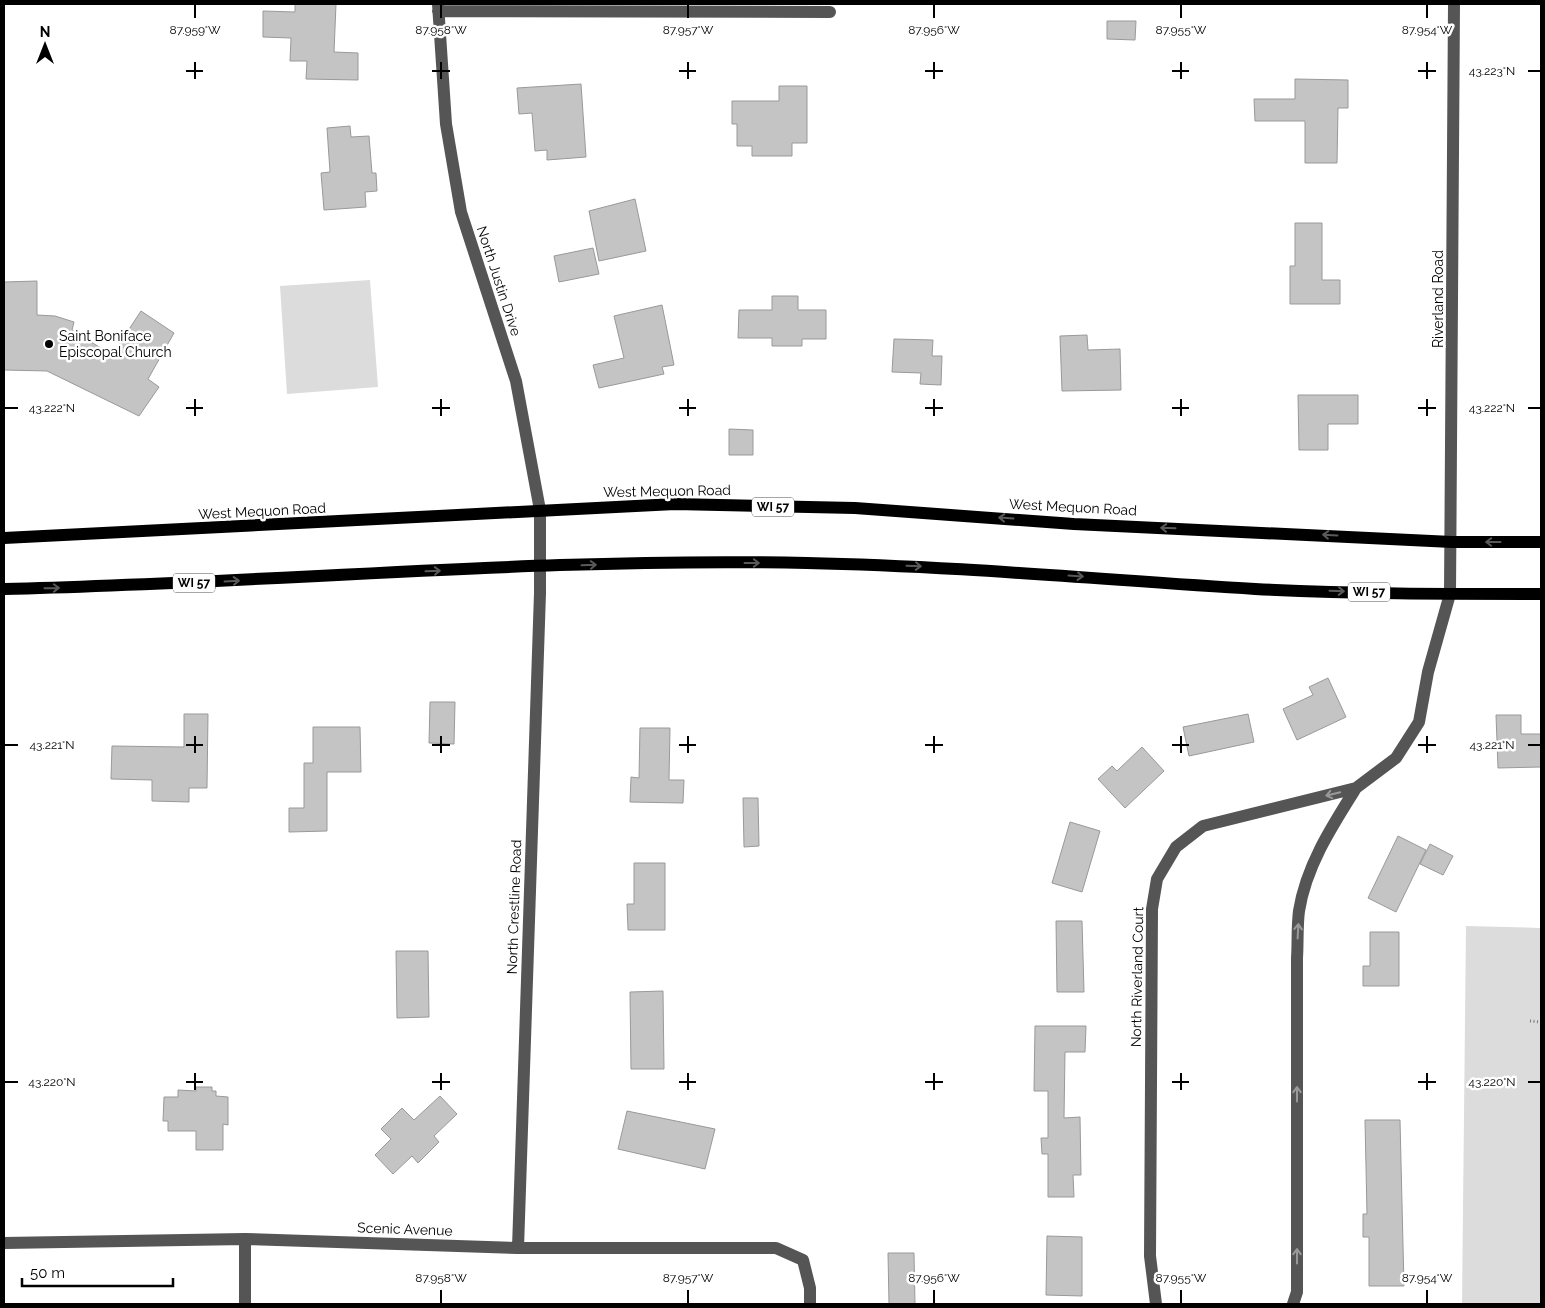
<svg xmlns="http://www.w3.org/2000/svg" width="1545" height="1308" viewBox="0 0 1545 1308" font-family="Raleway,sans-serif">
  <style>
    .green { fill: #dcdcdc }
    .building { fill: #c4c4c4; stroke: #999 }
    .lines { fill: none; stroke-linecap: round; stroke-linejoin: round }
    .path { stroke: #777; stroke-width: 3; stroke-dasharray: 1 2.5; stroke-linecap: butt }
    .minor { stroke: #555; stroke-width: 12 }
    .major { stroke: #000; stroke-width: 12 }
    .oneway { stroke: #595959 }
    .oneway2 { stroke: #999 }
    .ticks { fill: none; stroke: #000; stroke-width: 2 }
    .poi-dot { fill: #000; stroke: #fff; stroke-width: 2 }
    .labels { text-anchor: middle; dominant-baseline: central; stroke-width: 5; stroke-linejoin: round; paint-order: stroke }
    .shield { fill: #fff; stroke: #4c4c4c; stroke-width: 1 }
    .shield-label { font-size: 12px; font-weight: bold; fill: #000 }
    .street-label { font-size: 14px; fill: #000; stroke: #fff }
    .poi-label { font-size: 14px; fill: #000; stroke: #fff; text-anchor: start }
    .ticks-label { font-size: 12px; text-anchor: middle; fill: #000; stroke: #fff; stroke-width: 5; stroke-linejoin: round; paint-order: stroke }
  </style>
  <rect width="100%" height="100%" fill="#fff"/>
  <path class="green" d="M 370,280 L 378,387 L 287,394 L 280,286 Z
    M 1466,926 L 1541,928 L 1541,1304 L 1462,1304 Z"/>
  <path class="building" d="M 295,4 L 336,4 L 334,52 L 358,53 L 358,80 L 306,79 L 307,61 L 290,61 L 291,38 L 263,37 L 263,11 L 295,12 Z
    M 1107,21 L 1136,21 L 1135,40 L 1107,39 Z
    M 1295,79 L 1348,80 L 1348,108 L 1338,108 L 1337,163 L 1305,163 L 1305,121 L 1255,121 L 1254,99 L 1295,99 Z
    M 581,84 L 586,157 L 547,160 L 547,150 L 535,151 L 532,113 L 519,114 L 517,88 Z
    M 779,86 L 807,86 L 807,143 L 792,143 L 792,156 L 752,156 L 752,146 L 737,146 L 737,124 L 732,124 L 732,101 L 779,101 Z
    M 350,126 L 351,137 L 369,136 L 372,173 L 376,173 L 377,191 L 365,192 L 366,207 L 324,210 L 321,173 L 330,172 L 327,128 Z
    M 635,199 L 646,251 L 599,261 L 589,211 Z
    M 1295,223 L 1322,223 L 1322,280 L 1340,280 L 1340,304 L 1290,304 L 1290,266 L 1295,266 Z
    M 593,248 L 599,274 L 559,282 L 554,256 Z
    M 37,281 L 37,315 L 55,316 L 74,322 L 72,330 L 112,355 L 141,311 L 174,333 L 148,379 L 159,387 L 139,416 L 47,371 L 4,370 L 4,282 Z
    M 772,296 L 798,296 L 798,310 L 826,310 L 826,339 L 802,339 L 802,346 L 772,346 L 772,338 L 738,338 L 739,310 L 772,310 Z
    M 662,305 L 674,365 L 662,367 L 664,374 L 599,388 L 593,365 L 624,358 L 614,316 Z
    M 1087,335 L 1088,350 L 1120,349 L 1121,390 L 1062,391 L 1060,336 Z
    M 894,339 L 933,340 L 932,356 L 942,356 L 941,385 L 920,384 L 921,373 L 892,372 Z
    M 1298,395 L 1358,395 L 1358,424 L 1328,424 L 1328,450 L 1299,450 Z
    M 729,429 L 753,430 L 753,455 L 729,455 Z
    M 1328,678 L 1346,717 L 1297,740 L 1283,709 L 1313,695 L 1309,687 Z
    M 430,702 L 455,702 L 454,744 L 429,743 Z
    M 184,714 L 208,714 L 207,788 L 189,788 L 189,802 L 152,801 L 152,780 L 111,779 L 112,746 L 184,747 Z
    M 1248,714 L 1254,742 L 1189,756 L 1183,727 Z
    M 1496,715 L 1521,715 L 1521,734 L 1541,734 L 1541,767 L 1498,768 Z
    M 313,727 L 360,727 L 361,772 L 327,772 L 327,831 L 289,832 L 289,808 L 304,808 L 304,763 L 313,763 Z
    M 640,728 L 670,728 L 669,780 L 684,780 L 683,803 L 630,802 L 631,777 L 639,778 Z
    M 1142,747 L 1164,771 L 1125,808 L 1098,779 L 1112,766 L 1117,771 Z
    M 743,798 L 758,798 L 759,846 L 744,847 Z
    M 1070,822 L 1100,831 L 1082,892 L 1052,883 Z
    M 1398,836 L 1426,850 L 1396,912 L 1368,898 Z
    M 1430,844 L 1453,856 L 1443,875 L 1420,864 Z
    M 634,863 L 665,863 L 665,930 L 628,930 L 627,904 L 634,904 Z
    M 1056,921 L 1082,921 L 1084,992 L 1057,992 Z
    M 1370,932 L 1399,932 L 1399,986 L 1363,986 L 1363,966 L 1370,966 Z
    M 396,951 L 428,951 L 429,1017 L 397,1018 Z
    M 663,991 L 664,1069 L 631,1069 L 630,992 Z
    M 1035,1026 L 1086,1026 L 1085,1052 L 1065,1052 L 1064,1118 L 1080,1117 L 1081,1175 L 1073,1175 L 1074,1197 L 1048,1197 L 1048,1154 L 1042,1154 L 1041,1138 L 1048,1138 L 1048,1091 L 1034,1091 Z
    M 196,1087 L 212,1087 L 212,1091 L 216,1091 L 216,1096 L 228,1097 L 228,1125 L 223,1124 L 223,1150 L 196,1150 L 196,1131 L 168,1131 L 168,1121 L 163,1121 L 164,1097 L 178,1097 L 178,1090 L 196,1091 Z
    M 440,1096 L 457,1114 L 434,1136 L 439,1142 L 418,1163 L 412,1156 L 393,1174 L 375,1155 L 391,1139 L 381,1129 L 402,1108 L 414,1120 Z
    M 627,1111 L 715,1129 L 705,1169 L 618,1149 Z
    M 1365,1120 L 1400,1120 L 1404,1286 L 1369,1286 L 1369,1237 L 1363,1237 L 1363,1214 L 1367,1214 Z
    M 1047,1236 L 1082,1237 L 1082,1296 L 1046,1295 Z
    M 888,1253 L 914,1253 L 915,1304 L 889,1304 Z"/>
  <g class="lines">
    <path class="path" d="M 1530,1021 L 1541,1022"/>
    <path class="minor" d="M 438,4 L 446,124 L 461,212 L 516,381 L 540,510 L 540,593 L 518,1248
      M 438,11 L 830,12
      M 1356,788 L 1396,758 L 1419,722 L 1428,672 L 1450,594 L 1454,4
      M 4,1243 L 245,1239 L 518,1248 L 776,1248 L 803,1260 L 810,1288 L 810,1304
      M 245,1304 L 245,1239
      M 1156,1304 L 1150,1256 L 1152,909 L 1157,879 L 1176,847 L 1203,826 L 1356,788 C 1332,826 1306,866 1299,911 C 1297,926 1298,943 1297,958 L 1297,1292 L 1293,1304"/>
    <path class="major" d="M 4,538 L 675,504 L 855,508 L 1074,524 L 1452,542 L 1541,542
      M 4,589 C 272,583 539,557 807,563 C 957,566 1106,580 1255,589 C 1350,594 1446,594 1541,594"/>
  </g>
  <defs><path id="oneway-shaft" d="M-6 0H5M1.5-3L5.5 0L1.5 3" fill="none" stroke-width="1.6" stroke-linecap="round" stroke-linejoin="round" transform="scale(1.25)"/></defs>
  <g class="oneway">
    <use href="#oneway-shaft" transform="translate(1006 518) rotate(-176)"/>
    <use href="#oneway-shaft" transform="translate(1168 528) rotate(-178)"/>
    <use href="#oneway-shaft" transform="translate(1330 535) rotate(-177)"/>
    <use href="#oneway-shaft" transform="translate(1493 542) rotate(-180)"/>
    <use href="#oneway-shaft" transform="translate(752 563)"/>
    <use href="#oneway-shaft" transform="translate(589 565) rotate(-2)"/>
    <use href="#oneway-shaft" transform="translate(914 566) rotate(2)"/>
    <use href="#oneway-shaft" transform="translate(433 571) rotate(-2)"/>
    <use href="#oneway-shaft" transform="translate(1076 576) rotate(4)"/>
    <use href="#oneway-shaft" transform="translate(232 581) rotate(-3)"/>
    <use href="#oneway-shaft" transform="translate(52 588) rotate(-1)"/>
    <use href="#oneway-shaft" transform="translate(1337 591) rotate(2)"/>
  </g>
  <g class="oneway2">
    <use href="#oneway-shaft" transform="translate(1333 794) rotate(166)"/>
    <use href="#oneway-shaft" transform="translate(1298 931) rotate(-87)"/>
    <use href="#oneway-shaft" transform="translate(1297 1094) rotate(-90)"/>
    <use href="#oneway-shaft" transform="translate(1297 1256) rotate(-90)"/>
  </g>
  <path class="ticks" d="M 195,5 L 195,18M 441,5 L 441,18M 688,5 L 688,18M 934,5 L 934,18M 1181,5 L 1181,18M 1427,5 L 1427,18M 195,62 L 195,79M 441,62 L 441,79M 688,62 L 688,79M 934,62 L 934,79M 1181,62 L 1181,79M 1427,62 L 1427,79M 186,71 L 203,71M 432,71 L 450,71M 679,71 L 696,71M 925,71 L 943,71M 1172,71 L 1189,71M 1418,71 L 1436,71M 1528,71 L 1540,71M 195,399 L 195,416M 441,399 L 441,416M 688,399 L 688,416M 934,399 L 934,416M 1181,399 L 1181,416M 1427,399 L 1427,416M 5,408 L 18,408M 186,408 L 203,408M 432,408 L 450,408M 679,408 L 696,408M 925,408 L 943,408M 1172,408 L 1189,408M 1418,408 L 1436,408M 1528,408 L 1540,408M 195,736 L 195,753M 441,736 L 441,753M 688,736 L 688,753M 934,736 L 934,753M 1181,736 L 1181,753M 1427,736 L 1427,753M 5,745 L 18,745M 186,745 L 203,745M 432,745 L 450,745M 679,745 L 696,745M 925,745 L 943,745M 1172,745 L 1189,745M 1418,745 L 1436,745M 1528,745 L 1540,745M 195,1073 L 195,1090M 441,1073 L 441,1090M 688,1073 L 688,1090M 934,1073 L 934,1090M 1181,1073 L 1181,1090M 1427,1073 L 1427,1090M 5,1082 L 18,1082M 186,1082 L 203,1082M 432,1082 L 450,1082M 679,1082 L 696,1082M 925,1082 L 943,1082M 1172,1082 L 1189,1082M 1418,1082 L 1436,1082M 1528,1082 L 1540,1082M 441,1290 L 441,1303M 688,1290 L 688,1303M 934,1290 L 934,1303M 1181,1290 L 1181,1303M 1427,1290 L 1427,1303"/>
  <circle class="poi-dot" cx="49" cy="344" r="5"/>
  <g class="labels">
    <g class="shield">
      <rect x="752" y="497.5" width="42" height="19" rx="4"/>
      <rect x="173" y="573.5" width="42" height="19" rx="4"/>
      <rect x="1348" y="582.5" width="42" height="19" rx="4"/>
    </g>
    <g class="shield-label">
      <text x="773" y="507">WI 57</text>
      <text x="194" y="583">WI 57</text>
      <text x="1369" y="592">WI 57</text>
    </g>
    <g class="street-label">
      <text transform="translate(499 281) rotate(72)">North Justin Drive</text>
      <text transform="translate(1438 299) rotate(-90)">Riverland Road</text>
      <text transform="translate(667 491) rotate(-1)">West Mequon Road</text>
      <text transform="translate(1073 507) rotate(3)">West Mequon Road</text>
      <text transform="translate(262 511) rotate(-3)">West Mequon Road</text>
      <text transform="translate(514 907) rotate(-88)">North Crestline Road</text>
      <text transform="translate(1137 977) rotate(-89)">North Riverland Court</text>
      <text transform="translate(405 1229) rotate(2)">Scenic Avenue</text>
    </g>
    <g class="poi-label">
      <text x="59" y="336">Saint Boniface<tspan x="59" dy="16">Episcopal Church</tspan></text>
    </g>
  </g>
  <g class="ticks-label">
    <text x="195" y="34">87.959°W</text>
    <text x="441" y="34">87.958°W</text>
    <text x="688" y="34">87.957°W</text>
    <text x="934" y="34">87.956°W</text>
    <text x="1181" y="34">87.955°W</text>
    <text x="1427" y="34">87.954°W</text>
    <text x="1492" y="75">43.223°N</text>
    <text x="52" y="412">43.222°N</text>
    <text x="1492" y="412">43.222°N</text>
    <text x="52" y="749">43.221°N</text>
    <text x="1492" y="749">43.221°N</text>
    <text x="52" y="1086">43.220°N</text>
    <text x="1492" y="1086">43.220°N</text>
    <text x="441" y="1282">87.958°W</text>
    <text x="688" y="1282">87.957°W</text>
    <text x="934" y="1282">87.956°W</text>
    <text x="1181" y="1282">87.955°W</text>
    <text x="1427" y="1282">87.954°W</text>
  </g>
  <rect width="1545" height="1308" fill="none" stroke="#000000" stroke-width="10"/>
  <g transform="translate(45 45)" stroke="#ffffff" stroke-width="4" paint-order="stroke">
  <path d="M0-4L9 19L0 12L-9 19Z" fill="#000000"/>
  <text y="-8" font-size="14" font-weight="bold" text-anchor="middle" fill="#000000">N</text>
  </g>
  <path d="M22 1278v8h151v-8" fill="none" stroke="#000000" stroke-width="2.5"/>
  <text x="30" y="1278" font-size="15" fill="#000000" stroke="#ffffff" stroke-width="4" paint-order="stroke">50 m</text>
</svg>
